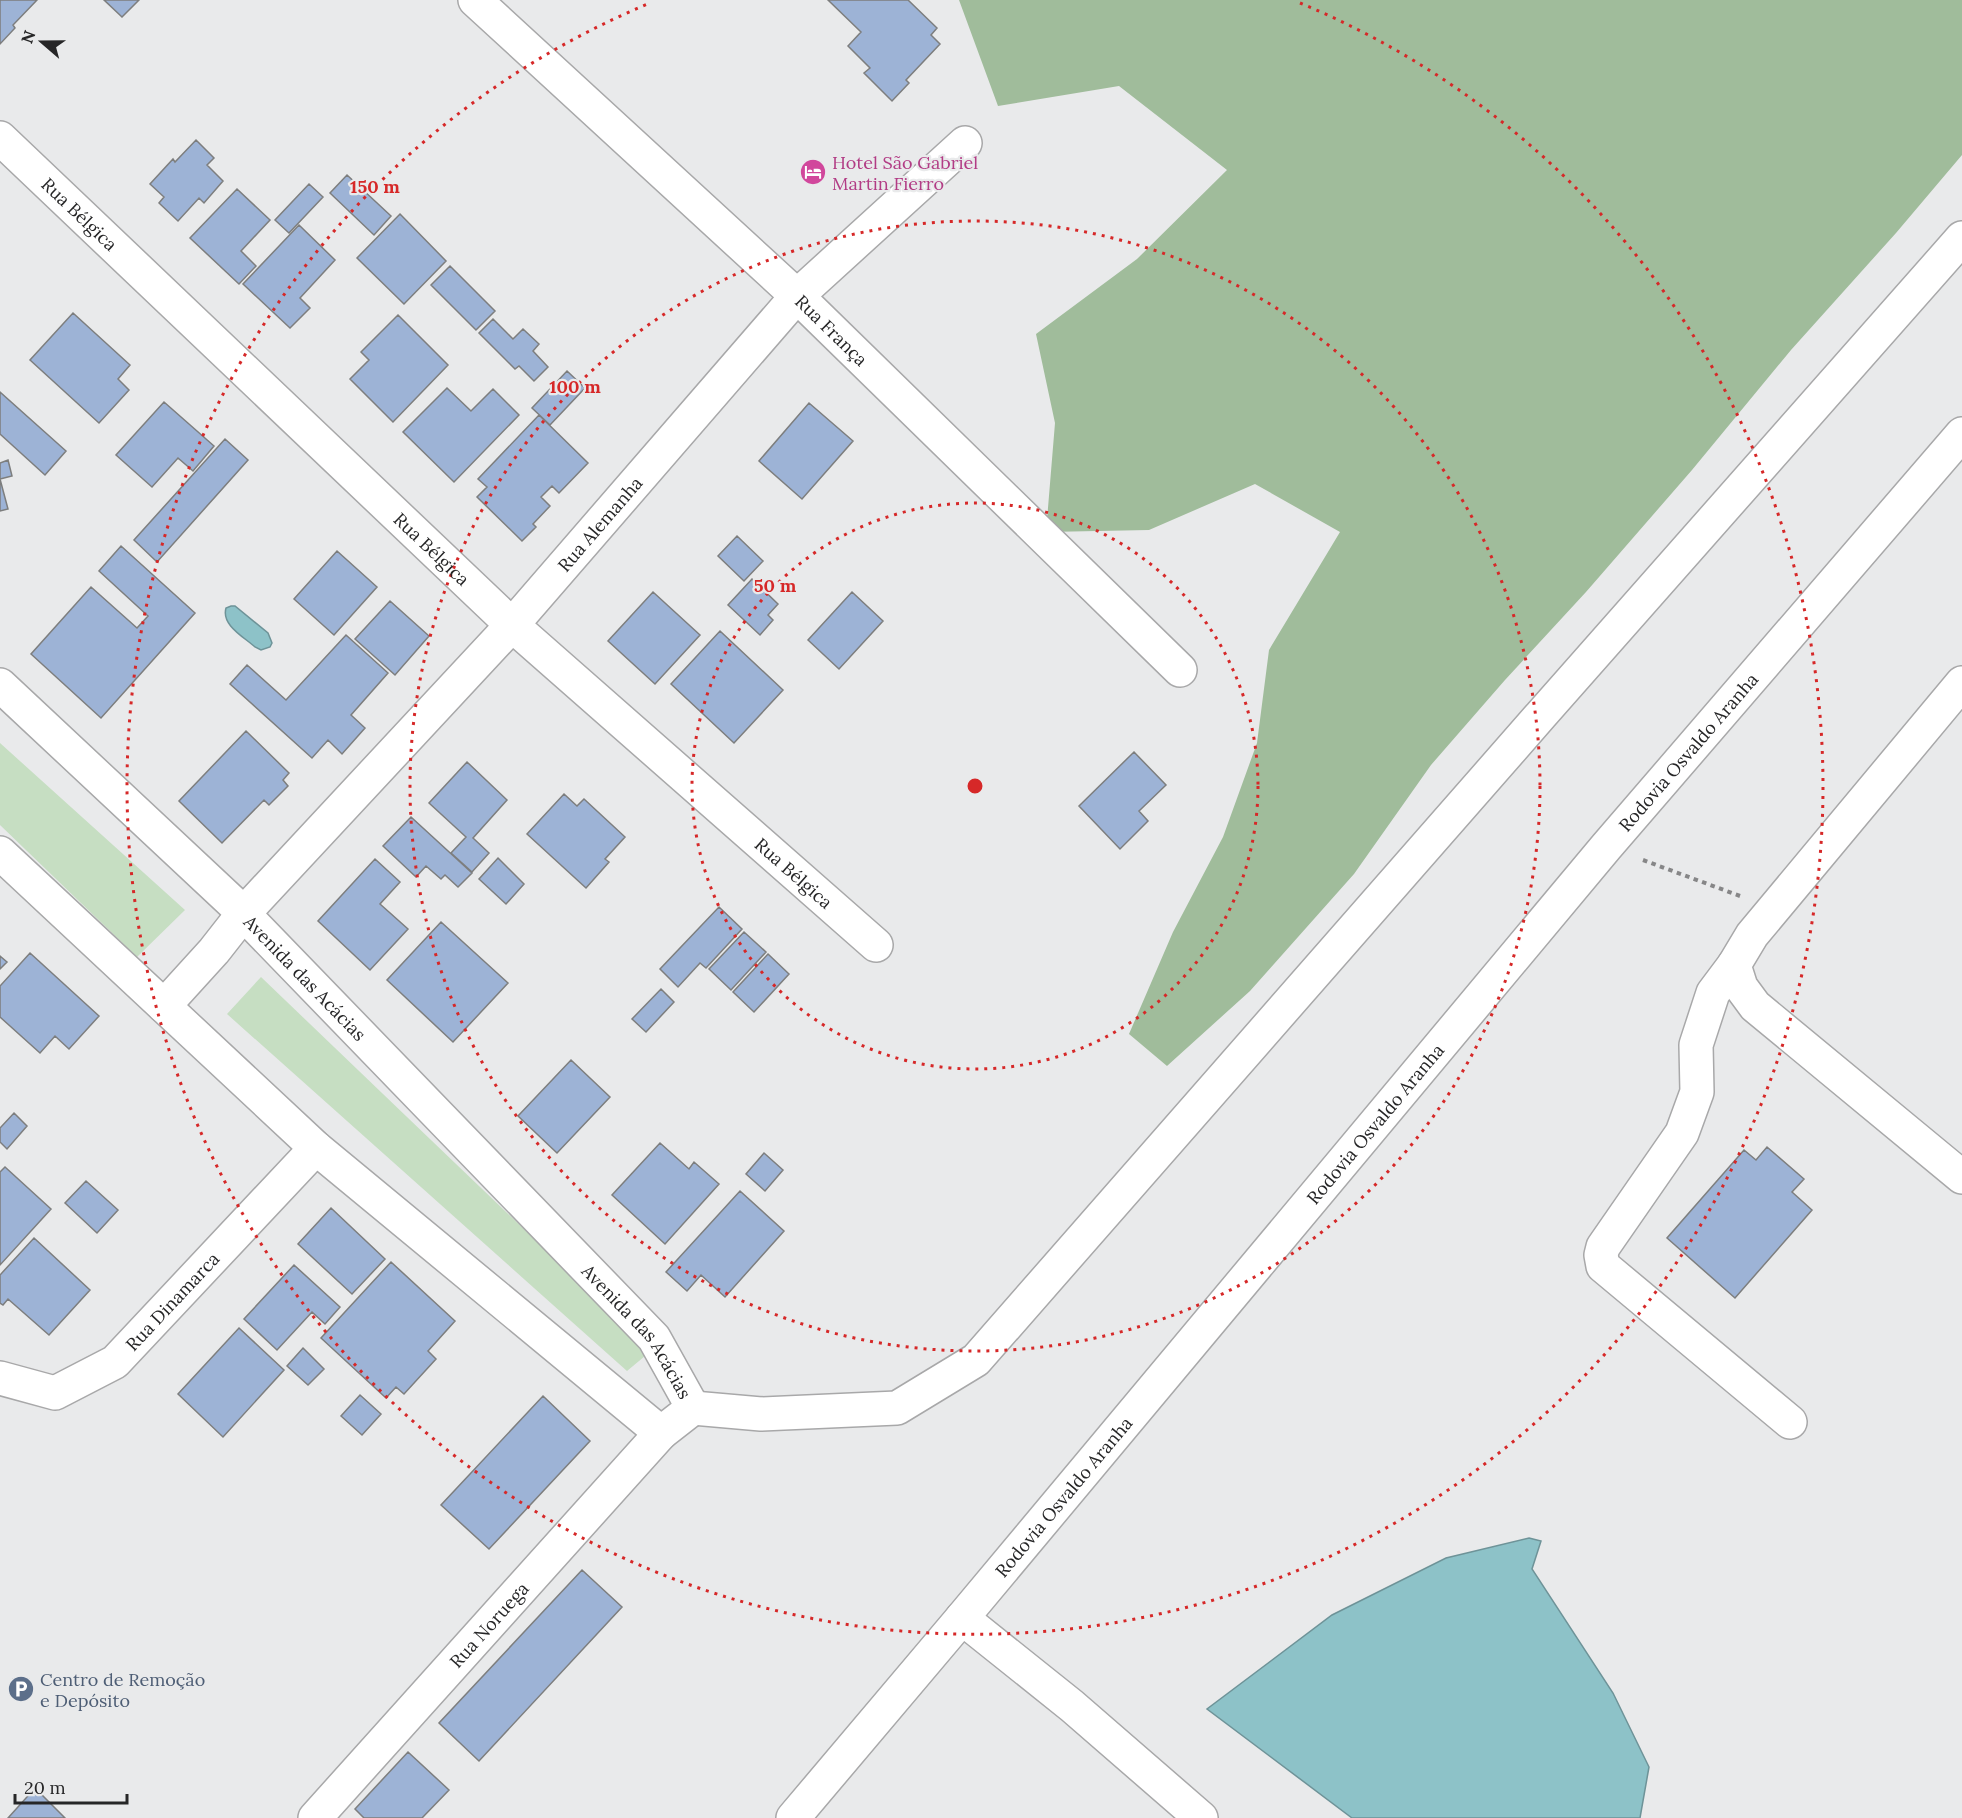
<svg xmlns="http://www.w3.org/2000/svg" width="1962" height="1818" viewBox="0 0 1962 1818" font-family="Lora,serif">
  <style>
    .green { fill: #c6dec2 }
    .forest { fill: #a0bc9b }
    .water { fill: #8dc2c8; stroke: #6e9398; stroke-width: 1.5 }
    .building { fill: #9db3d6; stroke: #7d7e7e; stroke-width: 1.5 }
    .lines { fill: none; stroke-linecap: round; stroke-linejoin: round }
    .minor-casing { stroke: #a8a8a9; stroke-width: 36 }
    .highway-casing { stroke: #a8a8a9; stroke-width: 36 }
    .path { stroke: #868687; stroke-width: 4; stroke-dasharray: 4.5 4.5; stroke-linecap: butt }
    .minor { stroke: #fff; stroke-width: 33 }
    .highway { stroke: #fff; stroke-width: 33 }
    .ring { fill: none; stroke: #d62828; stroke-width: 3; stroke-dasharray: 3 6 }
    .labels { text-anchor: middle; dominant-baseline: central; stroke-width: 4.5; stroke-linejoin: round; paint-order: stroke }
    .hotel-label { font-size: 18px; fill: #b23c85; stroke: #e9eaeb; text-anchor: start }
    .street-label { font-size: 18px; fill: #262627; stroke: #e9eaeb }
    .service-label { font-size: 18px; fill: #4e5e75; stroke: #e9eaeb; text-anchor: start }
    .centre { fill: #d62828; stroke: #e9eaeb; stroke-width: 3 }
    .ring-label { font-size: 18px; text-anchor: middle; font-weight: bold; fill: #d62828; stroke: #e9eaeb; stroke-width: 4.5; stroke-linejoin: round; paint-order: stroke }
  </style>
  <rect width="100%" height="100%" fill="#e9eaeb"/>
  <path class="green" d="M 0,743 L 185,910 L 137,957 L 0,825 Z
    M 261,977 L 651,1351 L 627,1371 L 227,1014 Z"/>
  <path class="forest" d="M 959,0 L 1962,0 L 1962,155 L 1896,233 L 1791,350 L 1692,470 L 1586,592 L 1505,680 L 1431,765 L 1354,874 L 1250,991 L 1167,1066 L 1129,1034 L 1173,932 L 1223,837 L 1257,743 L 1269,650 L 1340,532 L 1255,484 L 1149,530 L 1046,532 L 1055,423 L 1036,334 L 1137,259 L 1227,170 L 1119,86 L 998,106 Z"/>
  <path class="water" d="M 231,606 L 235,606 L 268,633 L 272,643 L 270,647 L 261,650 L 255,647 C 244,637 221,625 226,608 Z
    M 1529,1538 L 1541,1541 L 1532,1569 L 1613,1693 L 1649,1767 L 1640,1818 L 1352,1818 L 1207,1709 L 1332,1615 L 1446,1558 Z"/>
  <path class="building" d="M 0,0 L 37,0 L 13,25 L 15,28 L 0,44 Z
    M 104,0 L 139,0 L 122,17 Z
    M 828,0 L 908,0 L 937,28 L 931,35 L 940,44 L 906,80 L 909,83 L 892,101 L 864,73 L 870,68 L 848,46 L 861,32 Z
    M 196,140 L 214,158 L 207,165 L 223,181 L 204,203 L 199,198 L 178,221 L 159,203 L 164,197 L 150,184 L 173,159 L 175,162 Z
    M 347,175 L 391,216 L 374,235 L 330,193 Z
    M 309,184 L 323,197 L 289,233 L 275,220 Z
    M 237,189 L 270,220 L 241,251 L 256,266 L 239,284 L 190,238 Z
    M 400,214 L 446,261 L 404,304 L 357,258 Z
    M 299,225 L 335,260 L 300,298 L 310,308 L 290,328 L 243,284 Z
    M 450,266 L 495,311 L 476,330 L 431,285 Z
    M 73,313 L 130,365 L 118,379 L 129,390 L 99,423 L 30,360 Z
    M 398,315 L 448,365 L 393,422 L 350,379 L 369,360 L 361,352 Z
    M 493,319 L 513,339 L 523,329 L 539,344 L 533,351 L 548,367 L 534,381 L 519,366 L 515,369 L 479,333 Z
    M 567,371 L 585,388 L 550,425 L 532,408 Z
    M 447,388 L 471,411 L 493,389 L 519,415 L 454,482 L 403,432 Z
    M 0,392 L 66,451 L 45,475 L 0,434 Z
    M 164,402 L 214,446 L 193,471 L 178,458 L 152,487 L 116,455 Z
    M 809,403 L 853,441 L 802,499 L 759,461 Z
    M 539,415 L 588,463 L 559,493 L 552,486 L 541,497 L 550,506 L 533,524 L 536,527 L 522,541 L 477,497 L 487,487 L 478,479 Z
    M 225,439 L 248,460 L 157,562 L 134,540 Z
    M 8,460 L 12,476 L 0,479 L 8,509 L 0,511 L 0,463 Z
    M 737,536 L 763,561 L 744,581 L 718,556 Z
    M 121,546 L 195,613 L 101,718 L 31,654 L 91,587 L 137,628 L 148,616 L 99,571 Z
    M 337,551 L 377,587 L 334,635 L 294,599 Z
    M 752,579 L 778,604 L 768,615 L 773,620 L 760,635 L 728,605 Z
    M 653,592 L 700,635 L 655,684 L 608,641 Z
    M 852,592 L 883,621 L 839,669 L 808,640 Z
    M 390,601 L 429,636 L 395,675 L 355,639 Z
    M 720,631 L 783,690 L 734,743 L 671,684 Z
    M 346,635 L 388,673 L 351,715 L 365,728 L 342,754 L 328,740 L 312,758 L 230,684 L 247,665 L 286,700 Z
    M 246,731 L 289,773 L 283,780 L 288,786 L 269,805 L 264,800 L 222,843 L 179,801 Z
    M 1134,752 L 1166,785 L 1139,811 L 1148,821 L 1120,849 L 1079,806 Z
    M 467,762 L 507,800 L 473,838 L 489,853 L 472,872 L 451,853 L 466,837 L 429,803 Z
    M 564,794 L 577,806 L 584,799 L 625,837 L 605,859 L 609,862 L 586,888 L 527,834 Z
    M 411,817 L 472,873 L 458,887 L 445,875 L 441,879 L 426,866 L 416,877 L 383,846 Z
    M 498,858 L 524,884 L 506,904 L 479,879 Z
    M 375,859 L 400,882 L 380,904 L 408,929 L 370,970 L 318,921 Z
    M 719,907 L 742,929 L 706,968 L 700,963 L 678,987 L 660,969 Z
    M 441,922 L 508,983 L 453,1042 L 387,980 Z
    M 744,932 L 766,952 L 731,990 L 709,969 Z
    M 30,953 L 99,1016 L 69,1049 L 55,1036 L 40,1053 L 0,1017 L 0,986 Z
    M 768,954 L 789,974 L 754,1012 L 733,992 Z
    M 0,956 L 7,962 L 0,969 Z
    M 661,989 L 674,1002 L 646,1032 L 632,1019 Z
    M 571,1060 L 610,1097 L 557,1153 L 518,1116 Z
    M 14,1113 L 27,1126 L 7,1149 L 0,1142 L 0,1128 Z
    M 660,1143 L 689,1169 L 694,1162 L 719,1184 L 665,1244 L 612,1195 Z
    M 1767,1147 L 1804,1179 L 1792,1192 L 1812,1210 L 1735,1298 L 1667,1238 L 1744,1150 L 1756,1160 Z
    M 764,1153 L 783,1170 L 765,1191 L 746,1174 Z
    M 5,1167 L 51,1209 L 0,1265 L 0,1172 Z
    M 86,1181 L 118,1210 L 97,1233 L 65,1203 Z
    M 740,1191 L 784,1231 L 725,1297 L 701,1275 L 687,1291 L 666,1272 Z
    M 331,1208 L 385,1259 L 352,1294 L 298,1244 Z
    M 34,1238 L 90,1290 L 49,1335 L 8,1299 L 3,1305 L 0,1303 L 0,1275 Z
    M 391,1262 L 455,1321 L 428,1351 L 436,1359 L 404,1394 L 396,1387 L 386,1398 L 321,1338 Z
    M 294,1265 L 340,1307 L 325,1324 L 312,1312 L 277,1350 L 244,1319 Z
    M 239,1328 L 284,1370 L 223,1437 L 178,1394 Z
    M 303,1348 L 324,1369 L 308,1385 L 287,1366 Z
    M 360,1395 L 381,1414 L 362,1435 L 341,1416 Z
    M 543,1396 L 590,1441 L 489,1549 L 441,1505 Z
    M 582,1570 L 622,1607 L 479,1761 L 439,1723 Z
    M 408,1752 L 449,1790 L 422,1818 L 364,1818 L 355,1809 Z
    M 35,1788 L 65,1818 L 8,1818 Z"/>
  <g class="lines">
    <g class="minor-casing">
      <g id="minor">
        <path id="s1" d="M 475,0 L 797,296 L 1180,670"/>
        <path id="s2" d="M 0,138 L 512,625 L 876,945"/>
        <path d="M 1962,683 L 1752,935 L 1734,965 L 1741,987 L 1755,1006 L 1962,1177"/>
        <path id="s3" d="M 0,685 L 233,903 L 654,1338 L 693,1408 L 661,1433 L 316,1148 L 0,853"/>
        <path d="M 1734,965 L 1713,993 L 1696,1045 L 1697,1092 L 1682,1133 L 1603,1247 L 1601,1255 L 1603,1266 L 1790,1422"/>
        <path id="s4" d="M 164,1006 L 214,951 L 243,914 L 512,625 L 797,296 L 965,143"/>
        <path id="s5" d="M 0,1378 L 55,1393 L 115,1362 L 316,1148"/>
        <path d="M 693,1408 L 761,1414 L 897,1408 L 976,1360 L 1541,715 L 1962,238"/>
        <path d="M 962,1618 L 1072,1706 L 1201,1818"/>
        <path id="s6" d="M 315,1818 L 661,1433"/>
      </g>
    </g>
    <g class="highway-casing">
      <g id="highway">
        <path id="s7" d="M 793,1818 L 962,1618 L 1606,847 L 1962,434"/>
      </g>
    </g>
    <path class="path" d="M 1643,860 L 1740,896"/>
    <use href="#minor" class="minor"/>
    <use href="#highway" class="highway"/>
  </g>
  <g class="ring">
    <circle cx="975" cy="786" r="283"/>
    <circle cx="975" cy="786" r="565"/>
    <path d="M1300 3A848 848 0 1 1 650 3"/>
  </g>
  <defs>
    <g id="hotel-disc" transform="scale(1.35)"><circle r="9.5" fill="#d1479c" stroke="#e9eaeb"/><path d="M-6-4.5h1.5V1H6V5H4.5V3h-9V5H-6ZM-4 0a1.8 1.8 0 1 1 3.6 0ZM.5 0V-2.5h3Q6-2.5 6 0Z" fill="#fff"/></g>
    <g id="parking-disc" transform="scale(1.35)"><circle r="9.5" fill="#5c6f8a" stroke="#e9eaeb"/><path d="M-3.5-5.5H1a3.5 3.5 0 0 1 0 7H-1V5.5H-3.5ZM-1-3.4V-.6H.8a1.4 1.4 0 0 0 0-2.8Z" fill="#fff"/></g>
  </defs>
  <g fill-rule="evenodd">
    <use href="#hotel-disc" x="813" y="172"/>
    <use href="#parking-disc" x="21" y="1689"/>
  </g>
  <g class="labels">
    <g class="hotel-label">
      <text x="832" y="162">Hotel São Gabriel<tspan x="832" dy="21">Martin Fierro</tspan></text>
    </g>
    <g class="street-label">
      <text stroke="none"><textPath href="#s2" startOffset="110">Rua Bélgica</textPath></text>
      <text stroke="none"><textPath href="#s1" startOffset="486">Rua França</textPath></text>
      <text stroke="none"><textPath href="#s4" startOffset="650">Rua Alemanha</textPath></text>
      <text stroke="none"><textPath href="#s2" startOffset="596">Rua Bélgica</textPath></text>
      <text stroke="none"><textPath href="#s7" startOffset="1392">Rodovia Osvaldo Aranha</textPath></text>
      <text stroke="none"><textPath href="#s2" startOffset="1082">Rua Bélgica</textPath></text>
      <text stroke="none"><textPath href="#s3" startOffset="423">Avenida das Acácias</textPath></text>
      <text stroke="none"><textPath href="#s7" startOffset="906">Rodovia Osvaldo Aranha</textPath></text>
      <text stroke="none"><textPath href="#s5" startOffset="208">Rua Dinamarca</textPath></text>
      <text stroke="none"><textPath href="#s3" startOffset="909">Avenida das Acácias</textPath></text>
      <text stroke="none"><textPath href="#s7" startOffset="420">Rodovia Osvaldo Aranha</textPath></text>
      <text stroke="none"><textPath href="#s6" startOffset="260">Rua Noruega</textPath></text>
    </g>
    <g class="service-label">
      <text x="40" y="1679">Centro de Remoção<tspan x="40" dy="21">e Depósito</tspan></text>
    </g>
  </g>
  <circle cx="975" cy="786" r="9" class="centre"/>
  <g class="ring-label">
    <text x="375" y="193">150 m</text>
    <text x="575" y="393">100 m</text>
    <text x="775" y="592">50 m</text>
  </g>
  <g transform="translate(42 42) rotate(290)" stroke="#e9eaeb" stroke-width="4.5" paint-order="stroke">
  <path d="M0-4.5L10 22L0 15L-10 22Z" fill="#262627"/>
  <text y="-9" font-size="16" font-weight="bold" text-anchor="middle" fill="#262627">N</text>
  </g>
  <path d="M15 1794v9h112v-9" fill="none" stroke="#262627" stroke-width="3"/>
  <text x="24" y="1794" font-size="18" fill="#262627" stroke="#e9eaeb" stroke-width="4.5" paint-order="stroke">20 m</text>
</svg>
